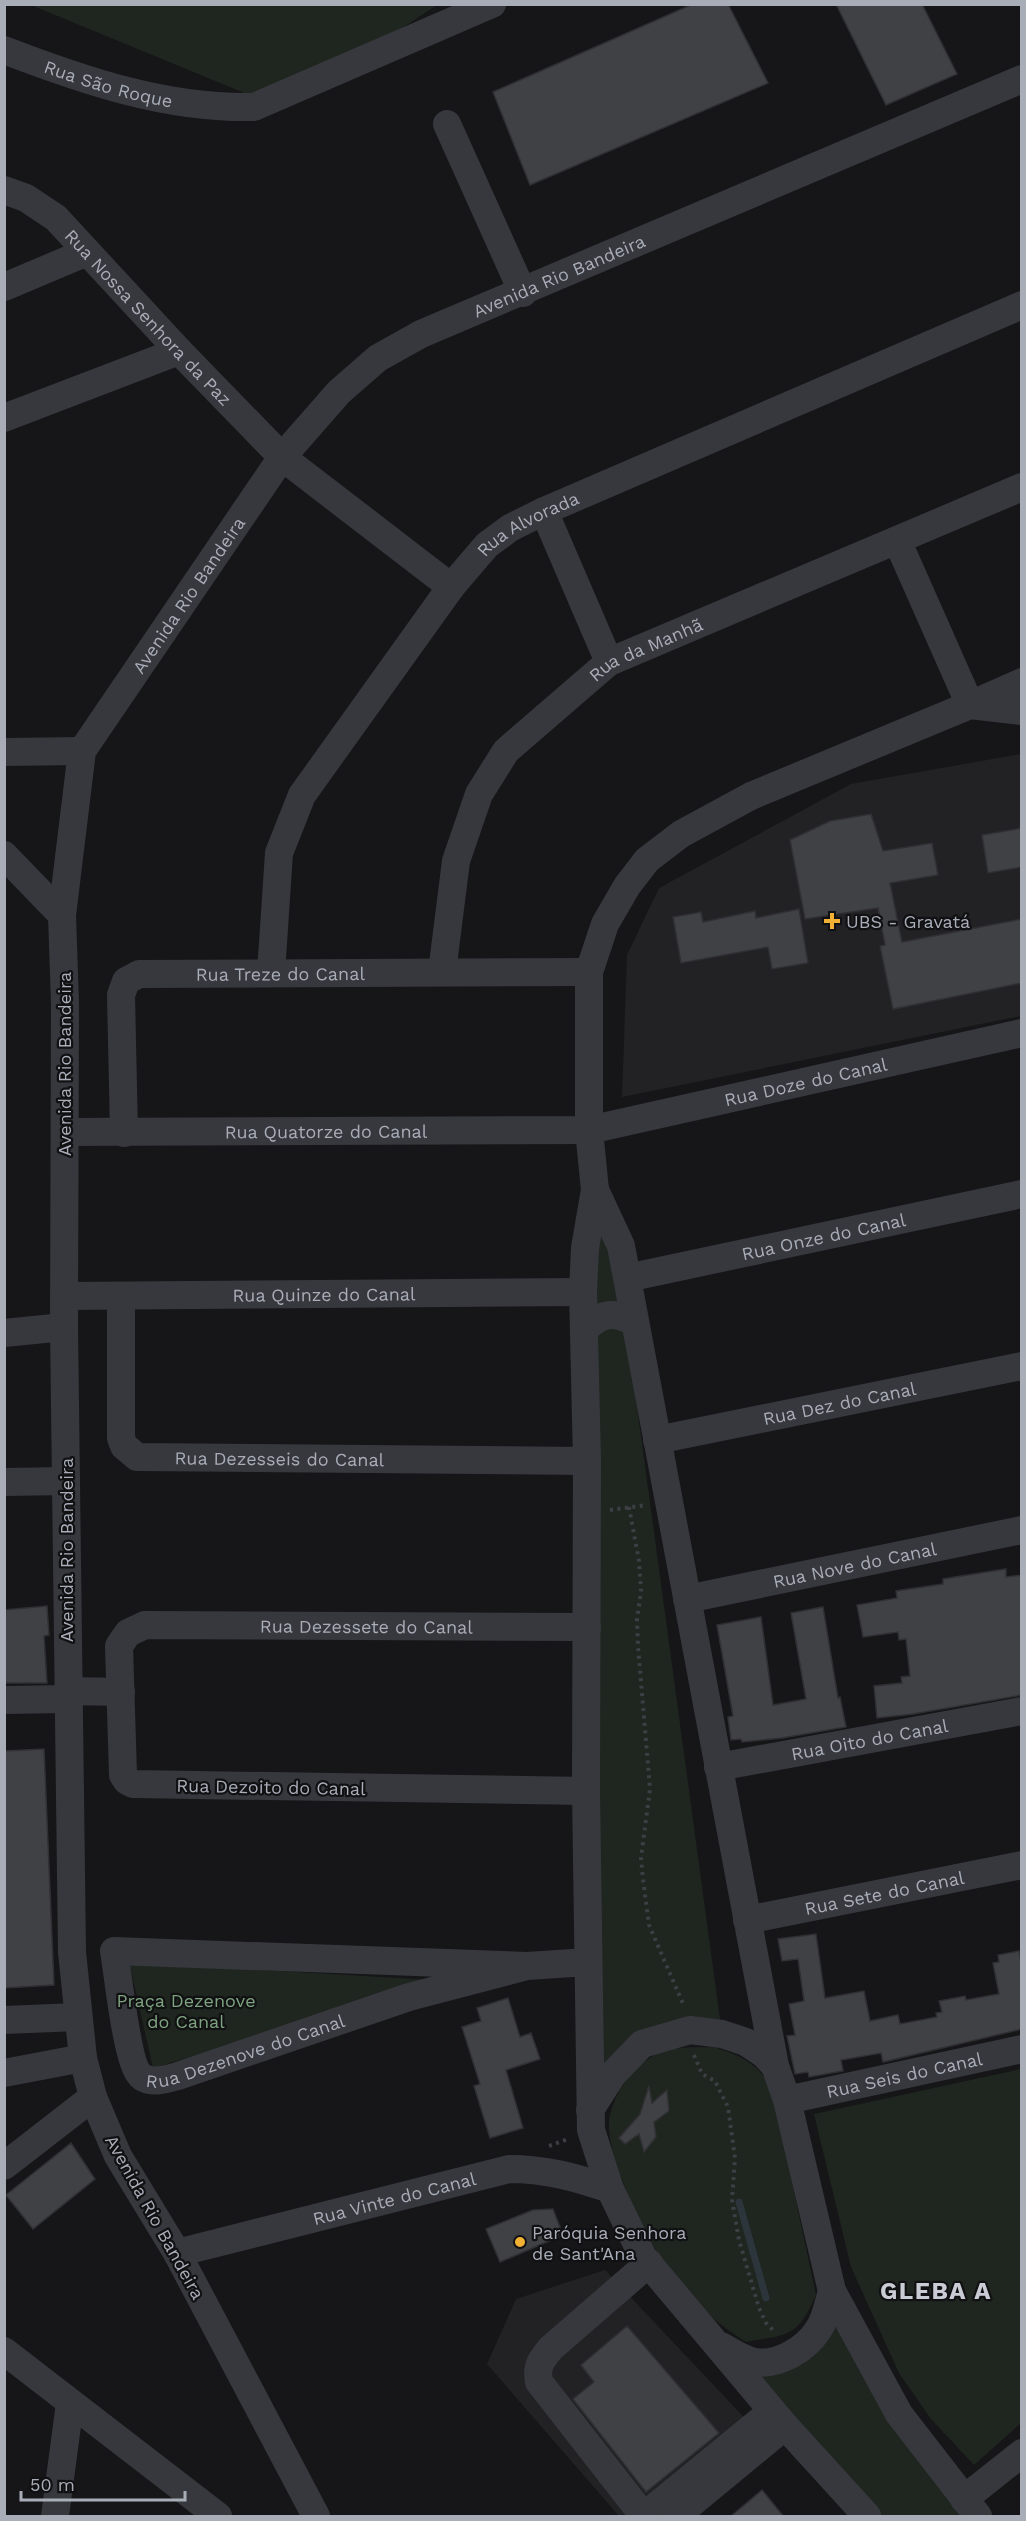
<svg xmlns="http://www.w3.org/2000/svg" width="1026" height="2521" viewBox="0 0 1026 2521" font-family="'Work Sans',sans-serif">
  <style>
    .built { fill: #222225 }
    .green { fill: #1e261f }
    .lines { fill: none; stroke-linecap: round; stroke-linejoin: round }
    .stream { stroke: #2c353c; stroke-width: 7 }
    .building { fill: #404145; stroke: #303034; stroke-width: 1.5 }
    .path { stroke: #3d3f44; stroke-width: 4; stroke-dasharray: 3 4.5; stroke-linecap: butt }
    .minor { stroke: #37383d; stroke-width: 28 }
    .poi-dot { fill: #f2b134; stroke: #111113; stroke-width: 2 }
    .labels { text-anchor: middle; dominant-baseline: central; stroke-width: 4.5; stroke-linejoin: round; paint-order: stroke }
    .street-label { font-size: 18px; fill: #a8adb8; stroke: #111113 }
    .poi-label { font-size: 18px; fill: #a8adb8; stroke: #111113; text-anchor: start }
    .park-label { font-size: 18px; fill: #7fa381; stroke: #111113 }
    .district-label { font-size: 24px; font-weight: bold; letter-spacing: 1.5px; fill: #c9ccd4; stroke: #111113 }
  </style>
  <rect width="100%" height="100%" fill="#161618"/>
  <path class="built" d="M 1021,754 L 1021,1016 L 622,1097 L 627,955 L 659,888 L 851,784 Z
    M 605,2270 L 756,2430 L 657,2516 L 619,2516 L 487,2364 L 516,2299 Z"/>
  <path class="green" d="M 31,5 L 437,5 L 281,108 Z
    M 592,1146 L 620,1281 L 722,2034 L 642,2044 L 601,2091 Z
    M 129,1962 L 449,1981 L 153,2068 Z
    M 714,2047 C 743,2057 759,2063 773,2092 L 816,2295 C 797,2338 789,2334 746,2342 C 721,2326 695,2306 677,2282 C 653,2251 601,2153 610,2115 C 616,2091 630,2070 651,2057 C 668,2045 694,2048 714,2047 Z
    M 1021,2069 L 1021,2423 L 974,2465 L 931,2419 L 899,2373 L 851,2267 L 814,2114 Z
    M 832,2291 L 978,2516 L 867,2516 L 714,2343 L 789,2359 Z"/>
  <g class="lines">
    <path class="stream" d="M 739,2202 L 766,2298"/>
  </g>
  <path class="building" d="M 693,4 L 728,4 L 768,83 L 530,185 L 493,92 Z
    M 836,4 L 922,4 L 957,74 L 886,105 Z
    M 871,814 L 883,851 L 932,843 L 938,875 L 890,883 L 902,942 L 1022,919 L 1022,983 L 893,1009 L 880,946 L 885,945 L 878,908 L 805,919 L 790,840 L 830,821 Z
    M 1022,828 L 1022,867 L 988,873 L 982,835 Z
    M 799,909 L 808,963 L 772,969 L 768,947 L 681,963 L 673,917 L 701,912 L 703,922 L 755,911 L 756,918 Z
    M 1006,1569 L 1006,1577 L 1022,1575 L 1022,1695 L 913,1714 L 877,1718 L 874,1686 L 902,1683 L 901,1677 L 910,1676 L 906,1639 L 899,1640 L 898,1632 L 863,1637 L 857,1605 L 897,1598 L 896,1591 L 943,1584 L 943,1579 Z
    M 47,1606 L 49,1635 L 44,1636 L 47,1683 L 4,1683 L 4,1610 Z
    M 823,1607 L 838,1698 L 840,1697 L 846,1727 L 782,1738 L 742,1742 L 741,1739 L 731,1740 L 728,1717 L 733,1716 L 717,1625 L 761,1617 L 773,1705 L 806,1699 L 791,1613 Z
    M 44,1749 L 54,1985 L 4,1988 L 4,1751 Z
    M 816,1934 L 825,1998 L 864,1991 L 870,2021 L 898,2015 L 900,2024 L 937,2017 L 936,2013 L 942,2012 L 939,2001 L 965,1996 L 966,2000 L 999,1994 L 993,1963 L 999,1962 L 998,1955 L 1019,1951 L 1022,1966 L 1022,2029 L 883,2062 L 881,2053 L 841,2060 L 843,2071 L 809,2077 L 808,2072 L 795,2074 L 787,2036 L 795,2035 L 789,2004 L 804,2001 L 798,1959 L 782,1961 L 778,1939 Z
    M 508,1998 L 520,2037 L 531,2033 L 540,2059 L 506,2070 L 523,2128 L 490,2138 L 474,2086 L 480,2084 L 462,2027 L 481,2021 L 477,2008 Z
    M 649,2086 L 652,2103 L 667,2090 L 669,2111 L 654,2122 L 656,2137 L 644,2152 L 639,2134 L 625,2144 L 619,2138 L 640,2114 Z
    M 71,2143 L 95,2179 L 33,2229 L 6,2195 Z
    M 553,2209 L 563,2235 L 500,2262 L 486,2229 L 533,2210 Z
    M 627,2326 L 719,2433 L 646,2492 L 573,2399 L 594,2382 L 581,2365 Z
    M 762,2490 L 784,2517 L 730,2517 Z"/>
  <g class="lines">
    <path class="path" d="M 629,1507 L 639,1561 L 641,1591 L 637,1620 L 638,1646 L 650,1789 L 641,1858 L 643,1879 L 649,1925 L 684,2006
      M 610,1510 L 647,1505
      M 694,2055 L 702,2074 L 715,2081 L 728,2107 L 735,2158 L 732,2200 L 739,2240 L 759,2308 L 766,2323 L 776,2333
      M 549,2146 L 568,2139"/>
    <g class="minor">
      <path id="s1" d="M 4,50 C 85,81 167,109 254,107 L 492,4"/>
      <path d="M 447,124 L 523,293"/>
      <path id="s2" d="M 4,190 L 26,198 L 56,218 L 179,351 L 282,457 L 451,587"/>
      <path d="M 4,287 L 87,252"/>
      <path d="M 4,418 L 179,351"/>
      <path d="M 544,511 L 609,662"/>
      <path d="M 897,540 L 970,705 L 1022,682"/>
      <path d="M 4,752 L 82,751"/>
      <path d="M 4,855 L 62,915"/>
      <path id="s3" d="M 442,972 L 456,861 L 479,794 L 506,751 L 609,662 L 1022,487"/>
      <path id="s4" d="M 271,973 L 279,853 L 302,795 L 451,587 L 487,545 L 510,528 L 544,511 L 1022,305"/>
      <path id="s5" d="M 65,1132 L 589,1130 L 1022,1033"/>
      <path id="s6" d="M 124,1133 L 121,995 L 126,981 L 139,974 L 589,972"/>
      <path d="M 595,1190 L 621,1246 L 775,2066 L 787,2100 L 832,2291 L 899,2414 L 978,2516"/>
      <path id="s7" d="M 627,1278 L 1022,1194"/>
      <path id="s8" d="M 64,1296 L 583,1292"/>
      <path id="s9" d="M 121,1297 L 121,1438 L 124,1446 L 137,1457 L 587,1461"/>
      <path d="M 584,1330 C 601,1312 615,1311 635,1323"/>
      <path d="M 4,1333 L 64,1327"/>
      <path id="s10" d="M 657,1440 L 1022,1366"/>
      <path d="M 4,1482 L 66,1481"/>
      <path id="s11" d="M 687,1599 L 1022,1530"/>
      <path d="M 68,1691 L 121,1692"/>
      <path d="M 4,1700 L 68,1699"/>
      <path id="s12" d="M 718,1767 L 1022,1711"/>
      <path id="s13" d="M 586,1791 L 133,1784 L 127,1781 L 123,1775 L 119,1646 L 128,1633 L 145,1625 L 587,1627"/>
      <path id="s14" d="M 747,1920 L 1022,1865"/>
      <path id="s15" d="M 527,1966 L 114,1951 C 118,1973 127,2067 142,2077 C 153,2084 167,2079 178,2076 L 409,1997 L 527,1966 L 588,1962"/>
      <path d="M 4,2020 L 78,2017"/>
      <path d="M 4,2073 L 83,2058"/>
      <path id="s16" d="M 787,2100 L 1022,2049"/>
      <path d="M 590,2110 L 613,2074 L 642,2044 L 690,2030 L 722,2034 L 746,2042 L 764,2054 L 775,2066"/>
      <path d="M 4,2166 L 93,2097"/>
      <path id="s17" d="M 177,2253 L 509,2169 C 545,2169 575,2177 610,2189"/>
      <path d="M 649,2263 L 551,2348 C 541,2360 536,2366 539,2382 L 639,2510 L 650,2511 L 772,2411"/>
      <path d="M 721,2346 C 731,2351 743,2360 755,2362 C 778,2366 806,2349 818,2330 C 826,2319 828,2304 832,2291"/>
      <path d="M 4,2351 L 218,2516"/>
      <path d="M 964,2499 L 1022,2453"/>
      <path d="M 55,2516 L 70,2403"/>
      <path id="s18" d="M 316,2516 L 177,2253 L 118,2156 L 93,2097 L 83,2058 L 72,1952 L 64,1327 L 65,1004 L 62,915 L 82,751 L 282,457 L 339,392 L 378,358 L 421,334 L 1022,79"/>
      <path d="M 676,2516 L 785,2426"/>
      <path d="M 867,2516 L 785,2426 L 643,2257 L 610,2189 L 591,2130 L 586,1791 L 587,1461 L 583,1292 L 585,1248 L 595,1190 L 589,1130 L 589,972 L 605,924 L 627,886 L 647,860 L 681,834 L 751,796 L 970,705 L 1022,711"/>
    </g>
  </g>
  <g class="poi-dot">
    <path d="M829 912h6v6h6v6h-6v6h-6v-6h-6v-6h6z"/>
    <circle cx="520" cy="2242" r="6"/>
  </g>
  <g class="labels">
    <g class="street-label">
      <text stroke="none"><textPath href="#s1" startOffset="110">Rua São Roque</textPath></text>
      <text stroke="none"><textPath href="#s18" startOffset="2517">Avenida Rio Bandeira</textPath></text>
      <text stroke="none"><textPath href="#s2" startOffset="195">Rua Nossa Senhora da Paz</textPath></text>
      <text stroke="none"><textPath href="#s4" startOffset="540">Rua Alvorada</textPath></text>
      <text stroke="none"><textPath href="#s18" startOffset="2013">Avenida Rio Bandeira</textPath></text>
      <text stroke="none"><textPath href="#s3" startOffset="408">Rua da Manhã</textPath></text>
      <text stroke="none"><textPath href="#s6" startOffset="309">Rua Treze do Canal</textPath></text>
      <text transform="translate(64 1064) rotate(-90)">Avenida Rio Bandeira</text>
      <text stroke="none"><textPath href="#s5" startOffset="746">Rua Doze do Canal</textPath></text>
      <text stroke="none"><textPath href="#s5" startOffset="261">Rua Quatorze do Canal</textPath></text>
      <text stroke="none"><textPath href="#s7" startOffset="201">Rua Onze do Canal</textPath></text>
      <text stroke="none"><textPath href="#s8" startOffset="260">Rua Quinze do Canal</textPath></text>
      <text stroke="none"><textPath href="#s10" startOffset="186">Rua Dez do Canal</textPath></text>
      <text stroke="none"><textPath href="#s9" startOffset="309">Rua Dezesseis do Canal</textPath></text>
      <text transform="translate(66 1550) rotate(-90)">Avenida Rio Bandeira</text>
      <text stroke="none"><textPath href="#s11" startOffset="171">Rua Nove do Canal</textPath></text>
      <text stroke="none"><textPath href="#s13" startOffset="852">Rua Dezessete do Canal</textPath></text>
      <text stroke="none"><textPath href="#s12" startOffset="154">Rua Oito do Canal</textPath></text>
      <text transform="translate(271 1787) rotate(1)">Rua Dezoito do Canal</text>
      <text stroke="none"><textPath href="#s14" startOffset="140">Rua Sete do Canal</textPath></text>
      <text stroke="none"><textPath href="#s15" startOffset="652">Rua Dezenove do Canal</textPath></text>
      <text stroke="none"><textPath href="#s16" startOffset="120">Rua Seis do Canal</textPath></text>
      <text stroke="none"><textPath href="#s17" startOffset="224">Rua Vinte do Canal</textPath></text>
      <text transform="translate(155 2217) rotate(61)">Avenida Rio Bandeira</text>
    </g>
    <g class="poi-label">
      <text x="846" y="921">UBS - Gravatá</text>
      <text x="532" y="2232">Paróquia Senhora<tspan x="532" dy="21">de Sant'Ana</tspan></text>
    </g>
    <g class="park-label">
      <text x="186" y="2000">Praça Dezenove<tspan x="186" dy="21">do Canal</tspan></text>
    </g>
    <g class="district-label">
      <text x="936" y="2291">GLEBA A</text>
    </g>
  </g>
  <rect width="1026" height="2521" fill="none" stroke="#a8adb8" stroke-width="12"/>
  <path d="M21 2491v9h164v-9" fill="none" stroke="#a8adb8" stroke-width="3"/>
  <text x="30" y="2491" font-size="18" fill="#a8adb8" stroke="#111113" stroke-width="4.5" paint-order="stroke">50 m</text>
</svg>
